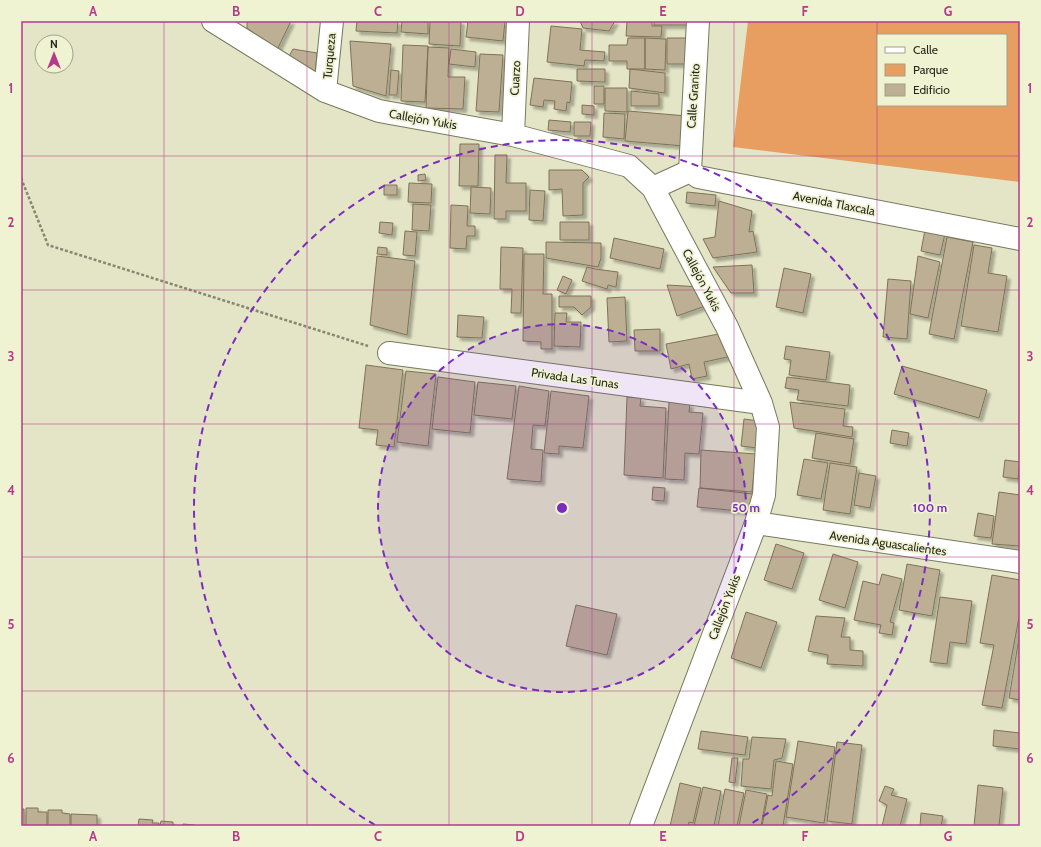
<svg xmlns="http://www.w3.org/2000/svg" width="1041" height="847" viewBox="0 0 1041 847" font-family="Cabin,sans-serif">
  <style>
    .green { fill: #e79e60; fill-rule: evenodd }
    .building { fill: #bdaf93; stroke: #7e7257; filter: url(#shadow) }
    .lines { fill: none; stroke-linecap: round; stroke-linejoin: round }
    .minor-casing { stroke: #77795d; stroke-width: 24 }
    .path { stroke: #858771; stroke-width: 2.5; stroke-dasharray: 3 2; stroke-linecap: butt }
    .minor { stroke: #fff; stroke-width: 22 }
    .grid { fill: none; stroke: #b53a8c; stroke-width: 1; stroke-opacity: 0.55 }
    .ring { fill: none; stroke: #7b2cbf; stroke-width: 2; stroke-dasharray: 7 5 }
    .labels { text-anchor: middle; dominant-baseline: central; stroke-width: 3.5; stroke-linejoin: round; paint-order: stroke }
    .street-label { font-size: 12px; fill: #27281c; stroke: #f0f3d2 }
    .centre { fill: #7b2cbf; stroke: #f0f3d2; stroke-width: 2 }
    .ring-label { font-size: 12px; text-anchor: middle; font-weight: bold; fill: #7b2cbf; stroke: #f0f3d2; stroke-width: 3.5; stroke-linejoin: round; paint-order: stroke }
    .neatline { fill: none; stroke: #b53a8c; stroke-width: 1.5 }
    .grid-label { font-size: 13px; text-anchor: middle; font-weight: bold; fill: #b53a8c }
  </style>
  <defs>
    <filter id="shadow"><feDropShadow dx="3.5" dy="3.5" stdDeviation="1" flood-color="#0004"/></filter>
  </defs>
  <rect width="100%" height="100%" fill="#e3e5c6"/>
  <path class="green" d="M 748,21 L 1020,21 L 1020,182 L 733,147 ZM 878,35 L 1006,35 L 1006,105 L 878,105 Z"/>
  <path class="building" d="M 247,21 L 291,21 L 277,50 L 247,28 Z
    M 357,21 L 398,21 L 397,33 L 356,31 Z
    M 402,21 L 428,21 L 428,34 L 401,32 Z
    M 430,21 L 461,21 L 460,46 L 429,44 Z
    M 468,21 L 505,21 L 503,41 L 466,37 Z
    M 580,21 L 615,21 L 609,31 L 583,28 Z
    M 627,21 L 652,21 L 652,26 L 662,26 L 661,37 L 626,36 Z
    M 654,21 L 688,21 L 688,25 L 654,25 Z
    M 551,26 L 582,29 L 580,50 L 605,52 L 604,61 L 585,60 L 584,66 L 547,62 Z
    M 628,38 L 645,38 L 645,69 L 627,69 L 627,61 L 609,61 L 609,45 L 627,45 Z
    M 645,38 L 666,39 L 665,70 L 645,69 Z
    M 667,38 L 687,38 L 687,64 L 667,64 Z
    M 350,41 L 391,44 L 386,96 L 353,86 Z
    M 403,45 L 428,46 L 425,102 L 401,101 Z
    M 428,47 L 449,48 L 448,77 L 465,77 L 463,109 L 426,108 Z
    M 293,49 L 317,53 L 315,77 L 288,58 Z
    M 451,49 L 476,52 L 475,67 L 449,64 Z
    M 480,54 L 503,55 L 499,112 L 476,111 Z
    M 577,69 L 605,69 L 605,82 L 577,81 Z
    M 630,69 L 665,73 L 665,93 L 629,88 Z
    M 391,70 L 399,71 L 397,95 L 389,95 Z
    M 534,78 L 572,82 L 570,103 L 567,102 L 566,111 L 554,109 L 555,101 L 544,100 L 543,107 L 530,105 Z
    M 594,86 L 604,86 L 604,104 L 594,104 Z
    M 605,88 L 627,88 L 627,112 L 605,111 Z
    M 631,91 L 659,94 L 659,106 L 631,106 Z
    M 582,105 L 594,106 L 594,115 L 582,114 Z
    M 628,111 L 687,116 L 684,146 L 625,141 Z
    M 604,113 L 625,114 L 624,139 L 603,137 Z
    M 549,120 L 571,122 L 570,132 L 548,130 Z
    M 574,122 L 591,122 L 590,136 L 574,136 Z
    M 460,144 L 479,144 L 478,186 L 459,186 Z
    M 495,155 L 507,155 L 506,183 L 526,183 L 526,211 L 506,211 L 506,219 L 494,219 Z
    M 549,170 L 582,170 L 589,177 L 583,183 L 583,215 L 563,216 L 562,189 L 549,190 Z
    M 425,174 L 426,180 L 418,181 L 418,175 Z
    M 409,183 L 432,184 L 431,203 L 408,202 Z
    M 384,185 L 397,185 L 397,195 L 384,195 Z
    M 471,187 L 491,188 L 490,214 L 470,213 Z
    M 530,190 L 545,191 L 543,221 L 529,220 Z
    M 687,192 L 716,195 L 715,206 L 686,203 Z
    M 719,201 L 752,211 L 749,232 L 753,231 L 757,252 L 713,258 L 703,239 L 715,237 Z
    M 413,204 L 431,205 L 429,231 L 412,230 Z
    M 451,205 L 468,206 L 467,226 L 475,226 L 475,236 L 467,236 L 466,249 L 450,248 Z
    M 380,222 L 393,223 L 392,235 L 379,233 Z
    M 560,222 L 589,222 L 589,240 L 560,240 Z
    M 925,230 L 945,234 L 940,255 L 921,251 Z
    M 405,231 L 417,232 L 415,256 L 403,255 Z
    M 947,237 L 973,242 L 954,339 L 929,334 Z
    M 614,238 L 664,249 L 660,269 L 610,258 Z
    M 546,242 L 601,243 L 601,258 L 598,267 L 546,258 Z
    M 974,245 L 992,248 L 988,273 L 1007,276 L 998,332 L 961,326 Z
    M 378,247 L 387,248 L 387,255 L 377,254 Z
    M 501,247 L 523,248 L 521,313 L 511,313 L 512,289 L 500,289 Z
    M 524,254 L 544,254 L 543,294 L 552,294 L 552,349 L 541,349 L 541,342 L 523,341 Z
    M 377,256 L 415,261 L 407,335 L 370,325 Z
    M 918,256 L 940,262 L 928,318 L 910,314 Z
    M 752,265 L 754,293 L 731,293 L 713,267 Z
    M 587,267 L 595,269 L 618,272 L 616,287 L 608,285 L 607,289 L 582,281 Z
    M 784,268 L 811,274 L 803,313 L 776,307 Z
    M 563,276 L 572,280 L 566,294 L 557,290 Z
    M 888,279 L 911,281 L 907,339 L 883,337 Z
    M 667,285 L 702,287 L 708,305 L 677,316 Z
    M 559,296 L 591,296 L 591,307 L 582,315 L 574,307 L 559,307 Z
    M 625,297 L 627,341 L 609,342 L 607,298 Z
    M 555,313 L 567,313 L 566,322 L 581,322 L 580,347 L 554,346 Z
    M 458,315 L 484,317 L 482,338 L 457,337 Z
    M 660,329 L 660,351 L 635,351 L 634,330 Z
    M 724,333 L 728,357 L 704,362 L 707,376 L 692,379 L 689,364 L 671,369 L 666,344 Z
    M 786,346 L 830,352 L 826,380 L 789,375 L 791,360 L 784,359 Z
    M 366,365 L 403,370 L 394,447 L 376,445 L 378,430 L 359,428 Z
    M 902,366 L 987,390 L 979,418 L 894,394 Z
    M 406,371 L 436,374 L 428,446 L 397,442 Z
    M 438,377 L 475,382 L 470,433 L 432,429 Z
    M 787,377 L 850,385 L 848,406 L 797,400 L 799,390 L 785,388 Z
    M 478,382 L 516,386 L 512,419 L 474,415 Z
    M 519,386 L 549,391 L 545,426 L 533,425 L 531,449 L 543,450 L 541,482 L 507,479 Z
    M 551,391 L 589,396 L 583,448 L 559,446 L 559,454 L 544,453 Z
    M 627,397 L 641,398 L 640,406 L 666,408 L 663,478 L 624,475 Z
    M 669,402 L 690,404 L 689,412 L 703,413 L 699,454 L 685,453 L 684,480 L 665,479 Z
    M 790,402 L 845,409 L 843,426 L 853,427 L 852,437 L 794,428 Z
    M 744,419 L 759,421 L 757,448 L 741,446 Z
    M 892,430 L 909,433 L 907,446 L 890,443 Z
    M 816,433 L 854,439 L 850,464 L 812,458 Z
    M 701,450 L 756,454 L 752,492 L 700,488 Z
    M 804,459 L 828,463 L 821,499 L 797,495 Z
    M 1005,460 L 1020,462 L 1018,479 L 1003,477 Z
    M 830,463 L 857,467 L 850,514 L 823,510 Z
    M 859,473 L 876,476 L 870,508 L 854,505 Z
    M 653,487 L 665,488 L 664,501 L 652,500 Z
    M 699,488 L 753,494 L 751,512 L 697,507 Z
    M 999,492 L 1020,495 L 1020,546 L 992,544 Z
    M 978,513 L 994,516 L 991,538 L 974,536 Z
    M 776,544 L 804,553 L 792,589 L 764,580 Z
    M 833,554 L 858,562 L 845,608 L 819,600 Z
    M 907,564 L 940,570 L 932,616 L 899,610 Z
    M 882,574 L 902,579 L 890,622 L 894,623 L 892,635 L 879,633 L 881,625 L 854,620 L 863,581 L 879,585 Z
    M 992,575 L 1020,580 L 1020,612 L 1002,708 L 982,705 L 994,645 L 980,643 Z
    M 940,597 L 972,601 L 966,644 L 950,642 L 947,664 L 930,662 Z
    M 576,605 L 617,614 L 607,655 L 566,646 Z
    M 746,612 L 777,622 L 761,668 L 731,658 Z
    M 816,616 L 845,618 L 841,637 L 850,637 L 850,650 L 863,651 L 863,666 L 827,664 L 828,655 L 808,651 Z
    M 1020,632 L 1020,700 L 1009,698 Z
    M 994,730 L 1020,733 L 1020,749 L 993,746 Z
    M 701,731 L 748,737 L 745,755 L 698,749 Z
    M 752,737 L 786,739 L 782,758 L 774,760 L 771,789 L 741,786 L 743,759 L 749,759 Z
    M 798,741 L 835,747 L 824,823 L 786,817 Z
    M 837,742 L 862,745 L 852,824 L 827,821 Z
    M 732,758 L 738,758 L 735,783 L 729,782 Z
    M 776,761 L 793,764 L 783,826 L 762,826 L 768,795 L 772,796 Z
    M 680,783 L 701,788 L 693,823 L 689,822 L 688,826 L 670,826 Z
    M 978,785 L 1003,788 L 999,826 L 974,826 Z
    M 885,786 L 894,789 L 891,795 L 907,799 L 900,826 L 882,826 L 887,805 L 879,801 Z
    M 703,787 L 721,791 L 714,826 L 694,826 Z
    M 725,789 L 744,793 L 737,826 L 718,826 Z
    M 746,790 L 767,794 L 761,826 L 739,826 Z
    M 26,808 L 38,808 L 38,812 L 47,812 L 47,826 L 26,826 Z
    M 21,809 L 24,809 L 24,826 L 21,826 Z
    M 48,810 L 62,810 L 62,813 L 70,814 L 70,826 L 48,826 Z
    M 921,813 L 943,816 L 941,826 L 920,826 Z
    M 71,814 L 97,815 L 97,826 L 71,826 Z
    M 139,819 L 153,820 L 152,823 L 159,823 L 159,826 L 138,826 Z
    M 161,821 L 173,822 L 173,825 L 181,826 L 160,826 Z
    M 183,824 L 195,825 L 195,826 L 183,826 Z"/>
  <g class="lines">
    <g class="minor-casing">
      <path id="minor" d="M 213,21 L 325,91 L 379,111 L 513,135 L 629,166 L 653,188 L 727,327 L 761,403 L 768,427 L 764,495 L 756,523 L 641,826
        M 325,91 L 332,21
        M 513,135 L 518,21
        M 690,171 L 698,177 L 1020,239
        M 690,171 L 698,21
        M 653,188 L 690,171
        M 389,353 L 761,403
        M 756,523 L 1020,562"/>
    </g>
    <path class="path" d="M 21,178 L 48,245 L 368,346"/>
    <use href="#minor" class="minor"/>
  </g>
  <path class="grid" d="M 164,21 L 164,826M 307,21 L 307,826M 449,21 L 449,826M 592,21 L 592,826M 734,21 L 734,826M 877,21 L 877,826M 21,156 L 1020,156M 21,290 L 1020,290M 21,424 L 1020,424M 21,557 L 1020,557M 21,691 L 1020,691"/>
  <circle cx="562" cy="508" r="184" fill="#7b2cbf" fill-opacity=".12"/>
  <g class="ring">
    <circle cx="562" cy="508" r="184"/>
    <path d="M375 825A368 368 0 1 1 749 825"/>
  </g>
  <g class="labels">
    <g class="street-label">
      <text transform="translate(329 56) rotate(-85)">Turqueza</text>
      <text transform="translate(515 78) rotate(-87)">Cuarzo</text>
      <text transform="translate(693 96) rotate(-86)">Calle Granito</text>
      <text transform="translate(423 119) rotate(10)">Callejón Yukis</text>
      <text transform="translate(834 203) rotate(11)">Avenida Tlaxcala</text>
      <text transform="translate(702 280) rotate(62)">Callejón Yukis</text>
      <text transform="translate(575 378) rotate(8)">Privada Las Tunas</text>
      <text transform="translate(888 543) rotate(8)">Avenida Aguascalientes</text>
      <text transform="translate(724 607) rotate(-69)">Callejón Yukis</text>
    </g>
  </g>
  <circle cx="562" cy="508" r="6" class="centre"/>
  <g class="ring-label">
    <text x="746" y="512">50 m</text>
    <text x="930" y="512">100 m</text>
  </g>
  <rect width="1041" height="847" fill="none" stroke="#f0f3d2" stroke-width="44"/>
  <rect x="877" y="34" width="130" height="72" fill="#f0f3d2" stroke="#a0a289"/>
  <rect x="885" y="47" width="20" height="6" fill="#ffffff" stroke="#a0a289"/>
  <text x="913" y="54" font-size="12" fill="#27281c">Calle</text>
  <rect x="885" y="64" width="20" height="12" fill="#e79e60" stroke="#a0a289"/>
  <text x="913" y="74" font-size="12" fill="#27281c">Parque</text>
  <rect x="885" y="84" width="20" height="12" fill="#bdaf93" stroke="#a0a289"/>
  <text x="913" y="94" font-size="12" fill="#27281c">Edificio</text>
  <g transform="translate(54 54)"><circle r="19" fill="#f0f3d2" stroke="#a0a289"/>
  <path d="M0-3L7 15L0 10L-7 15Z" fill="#b53a8c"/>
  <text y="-6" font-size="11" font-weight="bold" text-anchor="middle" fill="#27281c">N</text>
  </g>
  <rect x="22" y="22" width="997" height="803" class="neatline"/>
  <g class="grid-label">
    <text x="93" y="16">A</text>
    <text x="236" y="16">B</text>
    <text x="378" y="16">C</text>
    <text x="520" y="16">D</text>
    <text x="663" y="16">E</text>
    <text x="805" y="16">F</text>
    <text x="948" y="16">G</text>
    <text x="11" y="93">1</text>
    <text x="1030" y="93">1</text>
    <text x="11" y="227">2</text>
    <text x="1030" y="227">2</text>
    <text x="11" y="361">3</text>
    <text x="1030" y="361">3</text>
    <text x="11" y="495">4</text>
    <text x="1030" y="495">4</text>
    <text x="11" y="629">5</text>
    <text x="1030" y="629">5</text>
    <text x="11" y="763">6</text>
    <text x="1030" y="763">6</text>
    <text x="93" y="841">A</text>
    <text x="236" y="841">B</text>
    <text x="378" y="841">C</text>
    <text x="520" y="841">D</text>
    <text x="663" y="841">E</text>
    <text x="805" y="841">F</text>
    <text x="948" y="841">G</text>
  </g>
</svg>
